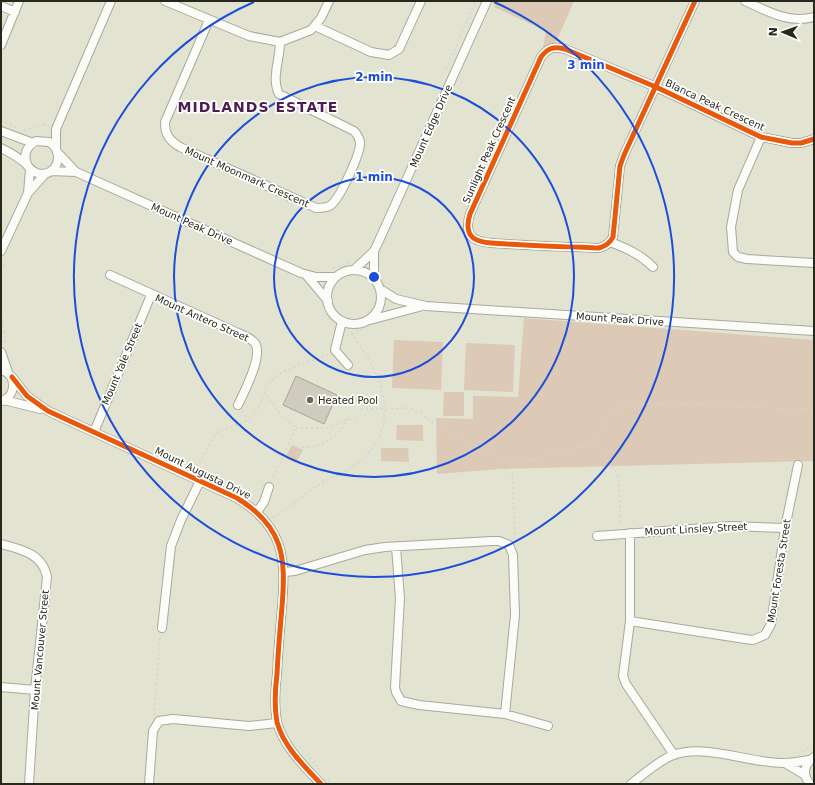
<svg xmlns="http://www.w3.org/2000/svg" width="815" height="785" viewBox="0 0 815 785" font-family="'DejaVu Sans',sans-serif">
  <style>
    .green { fill: #dcc9b6 }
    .building { fill: #cfccbf; stroke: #a8a598 }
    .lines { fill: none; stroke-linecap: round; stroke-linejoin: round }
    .minor-casing { stroke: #a9a99c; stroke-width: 10 }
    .path { stroke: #d5d5cf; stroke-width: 1.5; stroke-dasharray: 2 3; stroke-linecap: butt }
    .minor { stroke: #fbfbf8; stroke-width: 8 }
    .cycleway-casing { stroke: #fff; stroke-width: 8 }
    .cycleway { stroke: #e8590c; stroke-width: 5 }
    .ring { fill: none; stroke: #1d4ed8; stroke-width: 2 }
    .poi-dot { fill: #69695b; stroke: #fff; stroke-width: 1.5 }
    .labels { text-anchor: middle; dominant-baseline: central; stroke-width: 3.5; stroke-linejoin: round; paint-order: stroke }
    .street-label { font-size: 10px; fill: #27281b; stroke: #fff }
    .poi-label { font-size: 10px; fill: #27281b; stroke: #fff; text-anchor: start }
    .district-label { font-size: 14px; font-weight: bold; letter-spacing: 1px; fill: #4c1d4f; stroke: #fff }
    .centre { fill: #1d4ed8; stroke: #fff; stroke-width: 2 }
    .ring-label { font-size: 12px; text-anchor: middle; font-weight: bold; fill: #1d4ed8; stroke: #fff; stroke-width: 3.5; stroke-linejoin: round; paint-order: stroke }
  </style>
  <rect width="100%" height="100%" fill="#e3e3d2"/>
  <path class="green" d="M 496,1 L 574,1 L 553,49 L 542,53 L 546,31 L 494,7 Z
    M 524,318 L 814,340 L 814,461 L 500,469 L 437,474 L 436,418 L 473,419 L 473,396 L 518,397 Z
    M 394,340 L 443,342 L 441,390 L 392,388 Z
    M 466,343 L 515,345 L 513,392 L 464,390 Z
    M 444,392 L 464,392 L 464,416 L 443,416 Z
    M 397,425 L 423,425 L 423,441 L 396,440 Z
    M 292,445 L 303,450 L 296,463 L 285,458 Z
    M 381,448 L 408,448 L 409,462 L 381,461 Z"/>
  <path class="building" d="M 296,376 L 337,395 L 324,424 L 283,405 Z"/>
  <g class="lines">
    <g class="minor-casing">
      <path id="minor" d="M 165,1 L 249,36 L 280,42 L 311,30 L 321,18 L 329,1
        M 695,1 L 624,155 L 620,166 L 613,237 C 610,243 606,246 599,248 C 569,247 538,246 507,244 C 498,243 486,244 477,240 C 466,236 467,223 470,214 L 541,57 C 548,48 553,46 565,49 L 656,87 L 761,137 L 792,143 L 801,143 L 814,139
        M 745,1 C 767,11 789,24 814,17
        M 1,6 L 15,12
        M 209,20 L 165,122 C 165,135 169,140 180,147 L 316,208 C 321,208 327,208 331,205 C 340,198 361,153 360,142 C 359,137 357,134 354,131 L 279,94 C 271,78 280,60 280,42
        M 315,26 L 371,52 L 389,55 L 399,49 L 421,1
        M 1,45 L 19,1
        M 1,131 L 33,143
        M 761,137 L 738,190 L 731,227 L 733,252 L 738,257 L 747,259 L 814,263
        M 1,148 C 9,152 18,157 25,163 C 29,167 31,171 37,173 C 57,179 66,152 49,142 L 36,141 C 27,146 23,154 27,164
        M 56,148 L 56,129 L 111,1
        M 59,154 L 76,172 L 301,273 L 316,277 L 336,277
        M 51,171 L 76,172
        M 28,193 L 30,169
        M 610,242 C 626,248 640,254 653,267
        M 1,251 L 28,193 L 45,174
        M 354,270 L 374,251 L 377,245 L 487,1
        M327 297a27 27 0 1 1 54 0a27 27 0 1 1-54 0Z
        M 110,275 L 238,333 C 243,335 250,338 254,342 C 265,353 244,392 238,405
        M 307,276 L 328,301
        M 374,279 L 374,251
        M 380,289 L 396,299 L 426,306 L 814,331
        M 370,320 L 419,307
        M 342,321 L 335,350 L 348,365
        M 1,352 L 8,372
        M 1,370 C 17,374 17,395 2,401
        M 12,377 L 27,396 L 48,411 L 237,498 C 284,527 286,557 282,607 C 280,630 278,652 277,674 C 275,690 274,706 277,722 C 283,746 305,767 321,784
        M 4,400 L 40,409
        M 94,432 L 151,295
        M 257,512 L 264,502 L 269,487
        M 630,533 L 630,621 L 623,676 L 626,684 L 674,755
        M 597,536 L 731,526 L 785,528
        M 1,544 C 21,549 43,554 47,577 L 35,690 L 29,784
        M 396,547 L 400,598 L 395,687 L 396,692 L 401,701 L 419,705 L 505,714 L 548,726
        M 285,572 L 295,571 L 365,550 L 385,547 L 492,541 L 499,541 L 509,545 L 513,555 L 515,615 L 505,714
        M 630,621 L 745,639 L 753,640 L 765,635 L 771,624 L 785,528 L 798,465
        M 162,628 L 171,546 L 181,520 L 200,481
        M 1,687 L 35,690
        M 785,763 L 805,775
        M 149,784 L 153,731 L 159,721 L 173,719 L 249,726 L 277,723
        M 631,784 C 644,774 658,761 673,755 C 708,743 750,764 785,763 C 793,763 802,761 809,760
        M 810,784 C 802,775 804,764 814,757"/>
    </g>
    <path class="path" d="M 732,1 L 737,3
      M 446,69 L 476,1
      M 1,120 L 16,127
      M 24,131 L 46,124 L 49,126
      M 333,268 L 350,262
      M 1,271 L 7,258
      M 324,309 L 332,327
      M 1,311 L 6,346
      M 347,336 L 365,327
      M 328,355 C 313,361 280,369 270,382 C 267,385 266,390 265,394 L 283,417 L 296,428 L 289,444 C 312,454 338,440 348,418 L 359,423
      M 361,409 L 409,408 L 422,414 L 434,423 L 512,466
      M 242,411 L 248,420
      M 296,428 L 326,428 L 344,421 L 346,417 L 348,418
      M 594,443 L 618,475 L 621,525
      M 191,468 L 199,464 L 216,433 L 248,420 L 254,415 L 265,394
      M 273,477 L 289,444
      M 273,517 C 290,508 304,494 320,484 C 334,476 348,471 360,461 C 405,422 380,372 351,333
      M 515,539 L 512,466 L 520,463 L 594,443 L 604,423 L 614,412 L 622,406 L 668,403 L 814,410
      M 154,715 L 160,635
      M 300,746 L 321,771
      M 802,752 L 814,744
      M 328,780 L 332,784"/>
    <use href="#minor" class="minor"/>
    <g class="cycleway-casing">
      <path id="cycleway" d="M 695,1 L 624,155 L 620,166 L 613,237 C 610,243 606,246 599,248 C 569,247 538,246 507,244 C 498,243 486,244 477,240 C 466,236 467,223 470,214 L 541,57 C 548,48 553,46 565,49 L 656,87 L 761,137 L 792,143 L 801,143 L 814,139
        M 12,377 L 27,396 L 48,411 L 237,498 C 284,527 286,557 282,607 C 280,630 278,652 277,674 C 275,690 274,706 277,722 C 283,746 305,767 321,784"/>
    </g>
    <use href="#cycleway" class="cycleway"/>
  </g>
  <g class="ring">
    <circle cx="374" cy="277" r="100"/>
    <circle cx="374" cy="277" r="200"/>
    <path d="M494 2A300 300 0 1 1 254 2"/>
  </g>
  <circle class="poi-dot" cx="310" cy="400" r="4"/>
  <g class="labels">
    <g class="street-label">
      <text transform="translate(715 105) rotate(25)">Blanca Peak Crescent</text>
      <text transform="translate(431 126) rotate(-66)">Mount Edge Drive</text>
      <text transform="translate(489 150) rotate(-66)">Sunlight Peak Crescent</text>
      <text transform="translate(247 177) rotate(24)">Mount Moonmark Crescent</text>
      <text transform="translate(192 224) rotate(24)">Mount Peak Drive</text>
      <text transform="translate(202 318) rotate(24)">Mount Antero Street</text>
      <text transform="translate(620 319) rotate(4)">Mount Peak Drive</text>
      <text transform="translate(122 364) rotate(-67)">Mount Yale Street</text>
      <text transform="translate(203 473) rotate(26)">Mount Augusta Drive</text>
      <text transform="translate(696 529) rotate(-3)">Mount Linsley Street</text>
      <text transform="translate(779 571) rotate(-81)">Mount Foresta Street</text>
      <text transform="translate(40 650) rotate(-85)">Mount Vancouver Street</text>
    </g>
    <g class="poi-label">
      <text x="318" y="400">Heated Pool</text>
    </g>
    <g class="district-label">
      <text x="258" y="107">MIDLANDS ESTATE</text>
    </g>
  </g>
  <circle cx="374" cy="277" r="6" class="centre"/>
  <g class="ring-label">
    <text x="586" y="69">3 min</text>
    <text x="374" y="81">2 min</text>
    <text x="374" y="181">1 min</text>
  </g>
  <rect width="815" height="785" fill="none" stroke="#27281b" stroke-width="4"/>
  <g transform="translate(783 32) rotate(272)" stroke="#ffffff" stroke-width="3" paint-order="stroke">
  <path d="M0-3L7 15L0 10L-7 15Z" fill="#27281b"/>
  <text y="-6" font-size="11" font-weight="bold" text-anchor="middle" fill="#27281b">N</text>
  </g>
</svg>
